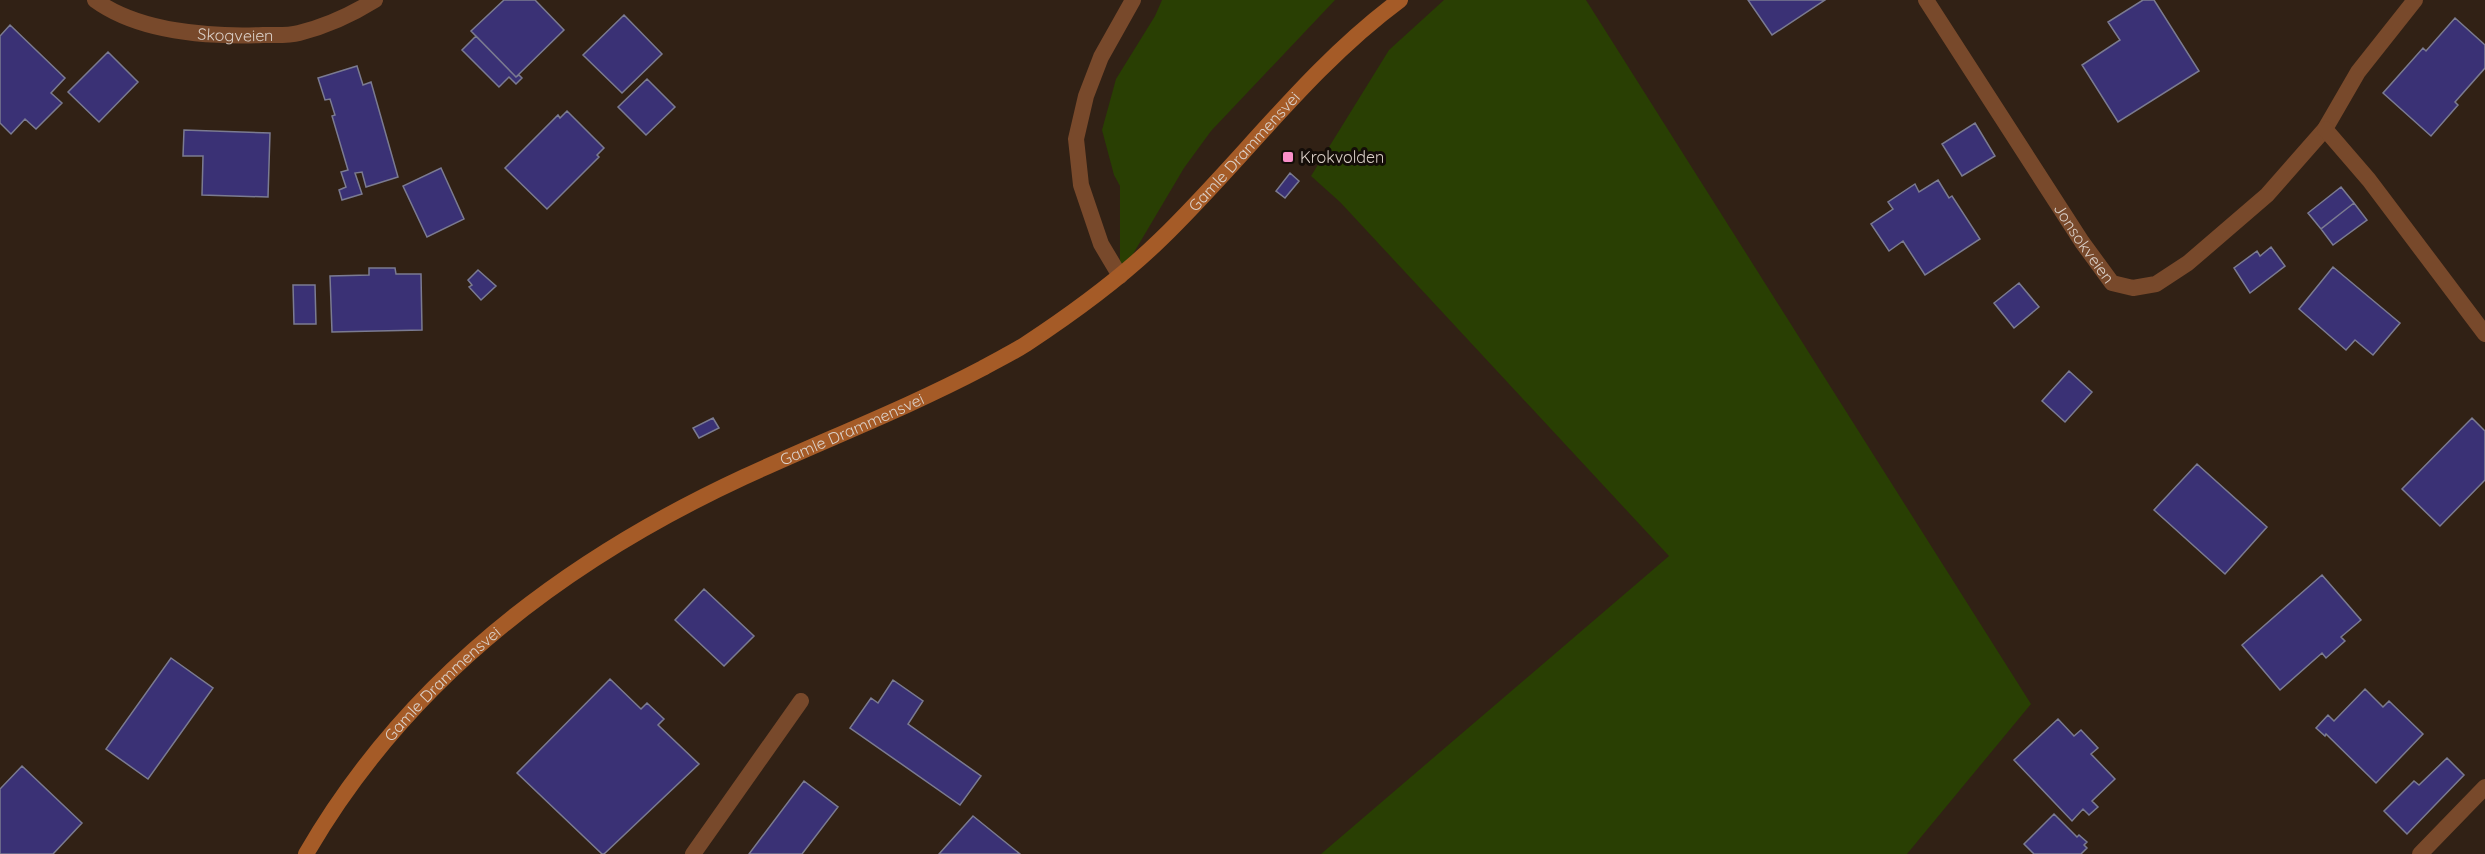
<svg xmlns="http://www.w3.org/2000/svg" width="2485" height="854" viewBox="0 0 2485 854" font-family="Quicksand,sans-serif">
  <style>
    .green { fill: #293f03 }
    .building { fill: #3a3175; stroke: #7b7b91; stroke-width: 1.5 }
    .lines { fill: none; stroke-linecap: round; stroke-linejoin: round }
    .service { stroke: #78492b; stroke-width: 16 }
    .minor { stroke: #78492b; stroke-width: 16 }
    .secondary { stroke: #a55b27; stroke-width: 16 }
    .poi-dot { fill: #f98fc9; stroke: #140d08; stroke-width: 2 }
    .labels { text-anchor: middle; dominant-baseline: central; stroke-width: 6; stroke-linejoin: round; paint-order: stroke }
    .street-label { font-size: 16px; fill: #dbd0c8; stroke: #140d08 }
    .poi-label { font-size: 16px; fill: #dbd0c8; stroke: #140d08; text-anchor: start }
  </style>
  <rect width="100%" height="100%" fill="#312115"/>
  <path class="green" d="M 1162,0 L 1335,0 L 1211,131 L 1184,168 L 1120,276 L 1120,186 L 1114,175 L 1102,130 L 1116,79 L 1155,16 Z
    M 1444,0 L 1586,0 L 2031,704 L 1907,854 L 1321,854 L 1669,556 L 1340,202 L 1311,176 L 1389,50 Z"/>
  <path class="building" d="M 504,0 L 535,0 L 564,30 L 516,77 L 471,31 Z
    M 1748,0 L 1825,0 L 1772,35 Z
    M 2143,0 L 2154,0 L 2199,71 L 2118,122 L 2082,65 L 2120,40 L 2108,22 Z
    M 624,15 L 662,54 L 622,93 L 583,55 Z
    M 2455,18 L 2485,45 L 2485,68 L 2455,102 L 2458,105 L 2431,136 L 2383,93 L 2423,48 L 2426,51 Z
    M 10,25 L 65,78 L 51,93 L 62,103 L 36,129 L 25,119 L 11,134 L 0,123 L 0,36 Z
    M 476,36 L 516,77 L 519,75 L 522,78 L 516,84 L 509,77 L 499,87 L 462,50 Z
    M 108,52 L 138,82 L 99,122 L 68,92 Z
    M 357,66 L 363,85 L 371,82 L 398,177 L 366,187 L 362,172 L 355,173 L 362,194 L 342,200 L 339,190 L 346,187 L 341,172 L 348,170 L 332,116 L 335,115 L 330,99 L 325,100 L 318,78 Z
    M 647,79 L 675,107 L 646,135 L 618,107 Z
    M 567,111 L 604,148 L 597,155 L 599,157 L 547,209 L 505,168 L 558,115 L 560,118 Z
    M 1975,123 L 1995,156 L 1962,176 L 1942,144 Z
    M 184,130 L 270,133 L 268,197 L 202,195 L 203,156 L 183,156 Z
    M 441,168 L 464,219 L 427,237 L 403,186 Z
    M 1290,173 L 1299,181 L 1285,198 L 1276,191 Z
    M 1938,180 L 1949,198 L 1952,196 L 1980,239 L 1925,275 L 1903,241 L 1889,251 L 1871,224 L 1893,209 L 1888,202 L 1915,184 L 1919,192 Z
    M 2341,187 L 2354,203 L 2321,229 L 2308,213 Z
    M 2354,203 L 2367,220 L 2333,245 L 2321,229 Z
    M 2271,247 L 2285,266 L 2250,293 L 2234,268 L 2257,251 L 2260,256 Z
    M 2333,267 L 2400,323 L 2373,355 L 2355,340 L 2346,350 L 2299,309 Z
    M 369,268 L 395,268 L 396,274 L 421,274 L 422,330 L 332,332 L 330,276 L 369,275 Z
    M 478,270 L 496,286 L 481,300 L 469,287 L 472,285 L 468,280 Z
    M 2019,283 L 2039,307 L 2014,328 L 1994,303 Z
    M 293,285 L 315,285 L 316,324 L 294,324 Z
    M 2069,371 L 2092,392 L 2065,422 L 2042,401 Z
    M 713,418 L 719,428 L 699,438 L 693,428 Z
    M 2472,418 L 2485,431 L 2485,480 L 2440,526 L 2402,489 Z
    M 2197,464 L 2267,527 L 2225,574 L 2154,510 Z
    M 2322,575 L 2361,620 L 2341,637 L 2345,641 L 2326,658 L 2322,653 L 2280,690 L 2242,645 Z
    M 704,589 L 754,636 L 724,666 L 675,620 Z
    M 171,658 L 213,688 L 148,779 L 106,749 Z
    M 610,679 L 641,709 L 647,703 L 664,719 L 658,725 L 699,764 L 604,854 L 602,854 L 517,773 Z
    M 893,680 L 923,701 L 908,724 L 981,776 L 960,805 L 850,728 L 871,698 L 878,703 Z
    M 2365,689 L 2383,707 L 2389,701 L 2423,734 L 2376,783 L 2326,734 L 2325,736 L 2316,728 L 2328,715 L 2334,721 Z
    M 2058,719 L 2074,736 L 2081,730 L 2098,748 L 2091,754 L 2115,779 L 2092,801 L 2098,807 L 2089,815 L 2083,809 L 2072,821 L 2014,760 Z
    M 2447,758 L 2464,775 L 2407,834 L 2384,811 L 2414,781 L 2419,785 Z
    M 22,766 L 82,823 L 53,854 L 0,854 L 0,789 Z
    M 804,781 L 838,807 L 802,854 L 749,854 Z
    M 2054,814 L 2077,837 L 2079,835 L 2087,842 L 2084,845 L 2087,848 L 2081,854 L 2034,854 L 2024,844 Z
    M 973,816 L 1020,854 L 939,854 Z"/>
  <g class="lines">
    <path class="service" d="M 693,854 L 801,701"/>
    <g class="minor">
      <path id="s1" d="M 95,0 C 139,32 209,37 263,35 C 274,35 288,36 299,33 C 327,26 351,15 375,0"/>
      <path id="s2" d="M 1926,0 L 2082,242 L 2112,283 L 2133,288 L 2156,284 L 2188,263 L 2267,195 L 2325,129 L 2358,72 L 2415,0"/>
      <path d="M 2325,129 L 2369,180 L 2485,334"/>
      <path d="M 1120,276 L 1101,244 L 1081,185 L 1076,139 L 1086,96 L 1101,57 L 1133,0"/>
      <path d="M 2420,854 L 2485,787"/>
    </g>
    <path class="secondary" id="s3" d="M 306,854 C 406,681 565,560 744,477 C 824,440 905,409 983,368 C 997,360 1012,353 1026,344 C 1073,313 1120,279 1160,240 C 1242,161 1308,68 1400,0"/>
  </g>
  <rect class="poi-dot" x="1282" y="151" width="12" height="12" rx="3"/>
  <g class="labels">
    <g class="street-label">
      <text stroke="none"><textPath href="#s1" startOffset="147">Skogveien</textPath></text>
      <text stroke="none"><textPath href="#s3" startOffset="1191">Gamle Drammensvei</textPath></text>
      <text stroke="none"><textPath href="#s2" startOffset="290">Jonsokveien</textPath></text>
      <text stroke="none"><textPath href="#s3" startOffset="705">Gamle Drammensvei</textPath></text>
      <text stroke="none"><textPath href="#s3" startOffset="219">Gamle Drammensvei</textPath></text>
    </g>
    <g class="poi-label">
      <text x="1300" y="157">Krokvolden</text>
    </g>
  </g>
</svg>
